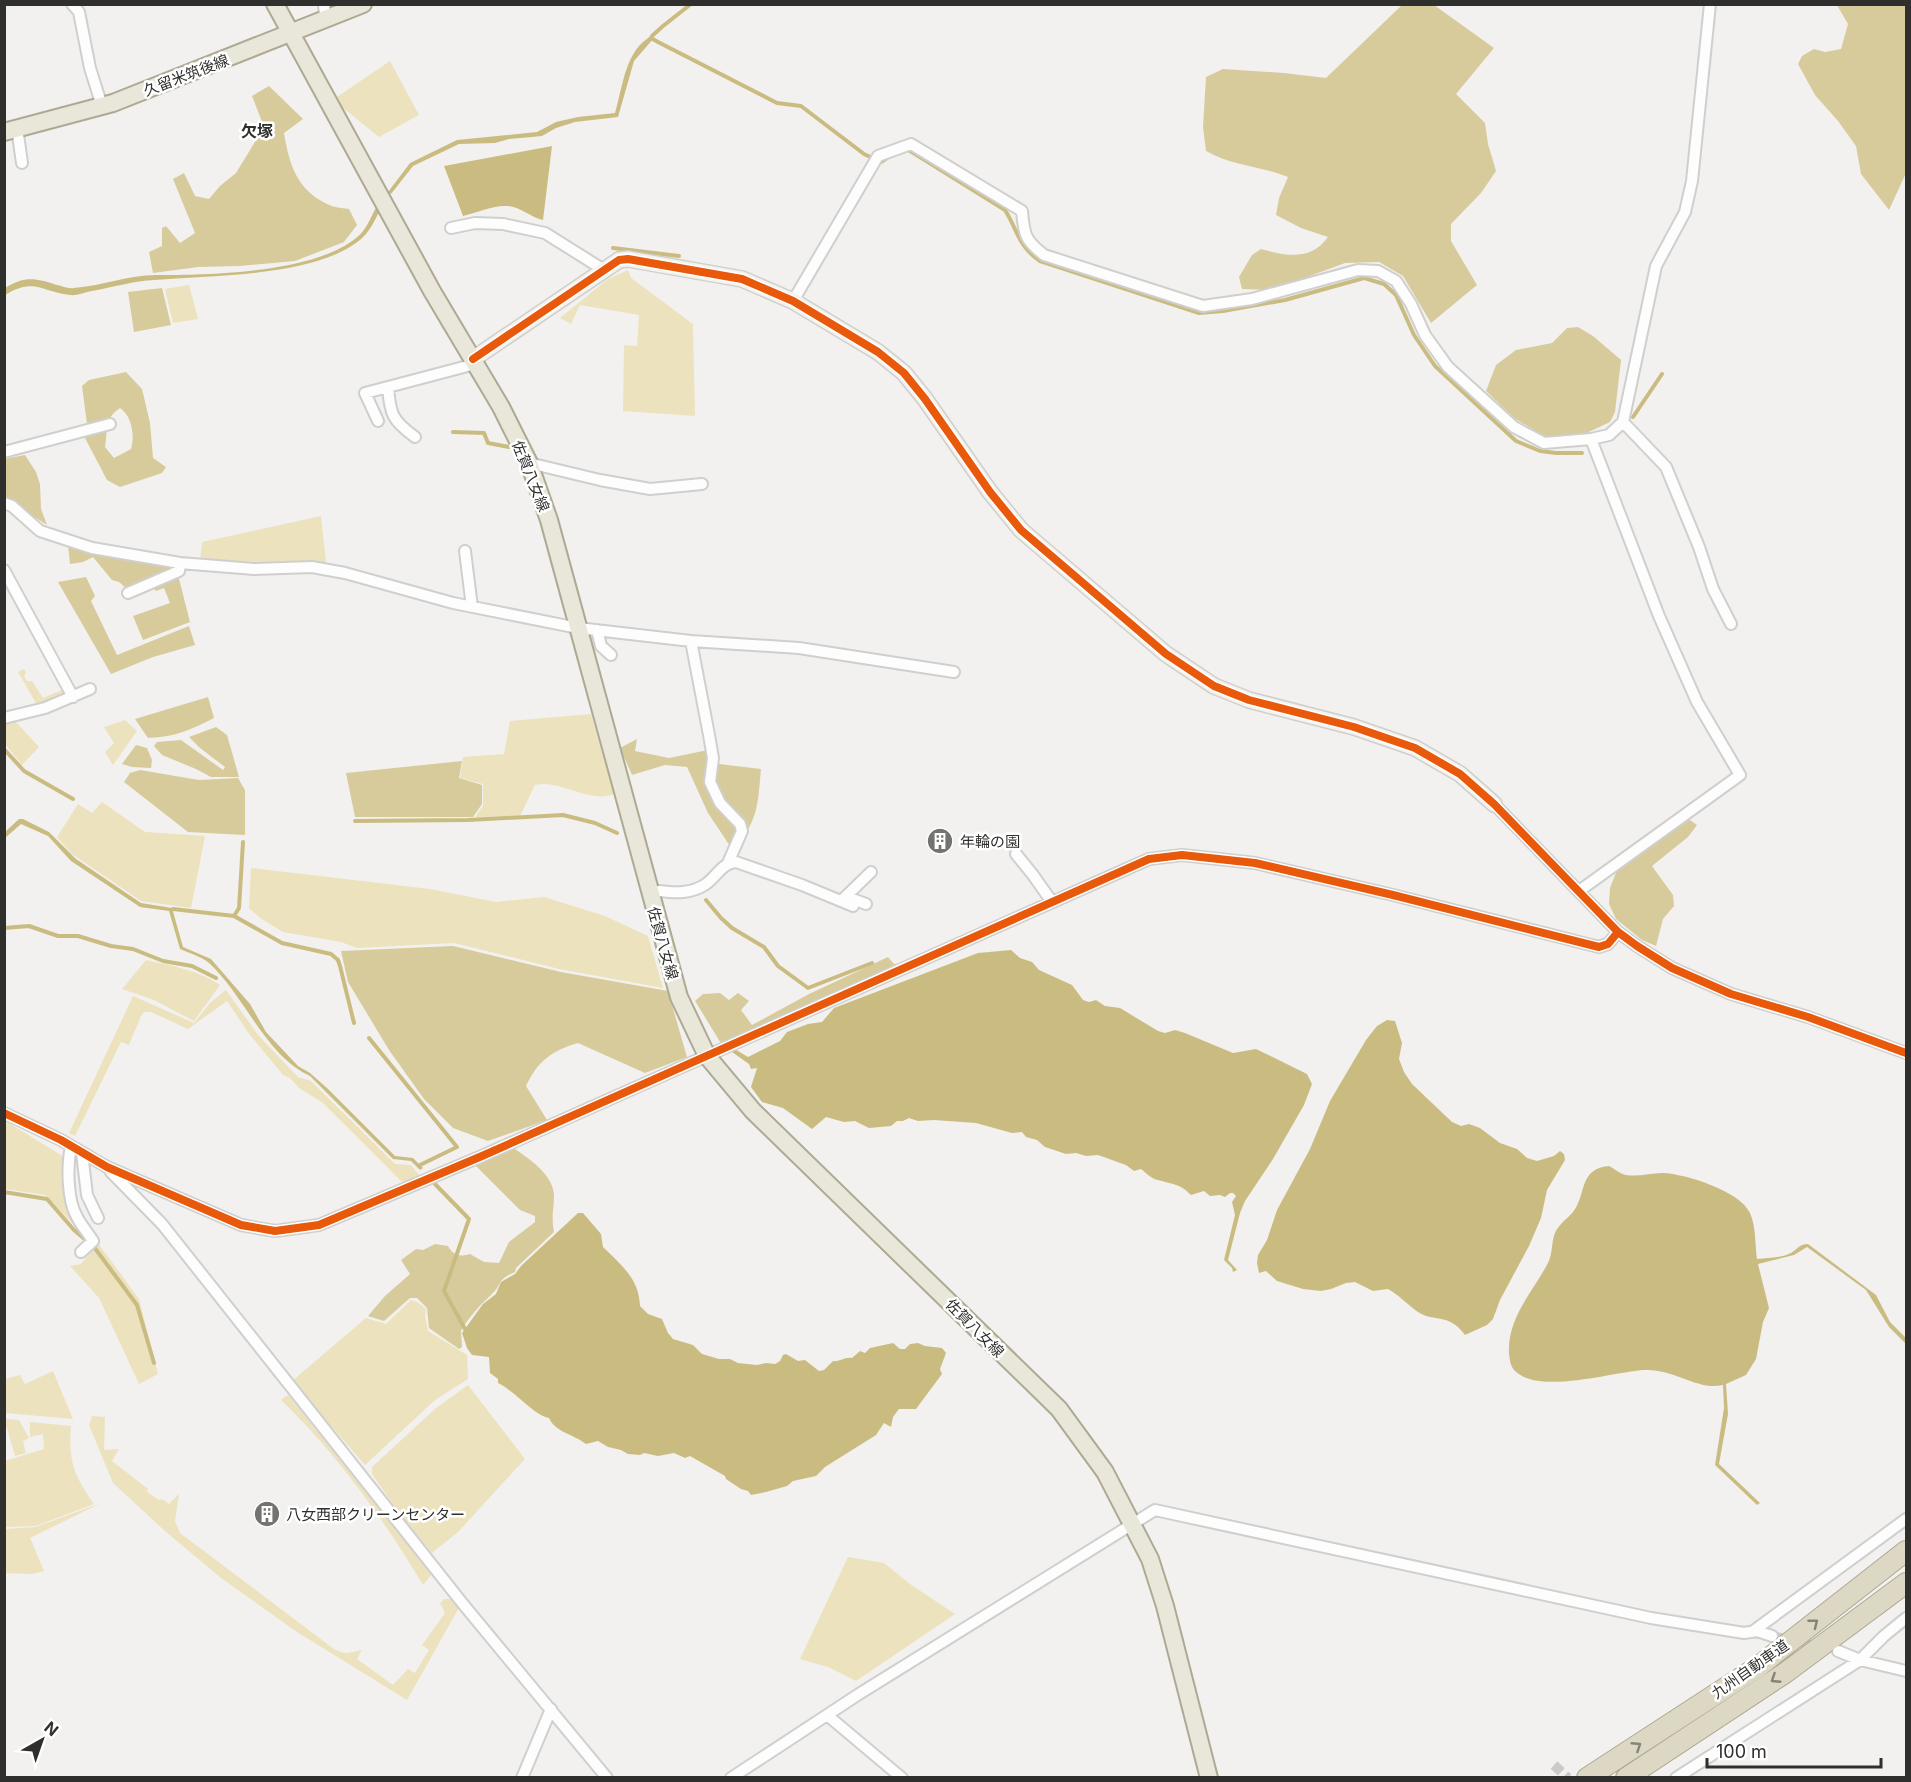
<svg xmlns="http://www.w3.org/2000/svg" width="1911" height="1782" viewBox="0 0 1911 1782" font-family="Inter,'Noto Sans JP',sans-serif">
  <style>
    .green { fill: #ece2be }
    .forest { fill: #d7cb9c; fill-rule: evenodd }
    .water { fill: #cabc81 }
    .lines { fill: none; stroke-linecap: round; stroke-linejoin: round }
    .stream { stroke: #cabc81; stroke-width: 4 }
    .street-tunnel { stroke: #cbcac8; stroke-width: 10; stroke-dasharray: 10 5; stroke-linecap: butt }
    .street-casing { stroke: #cfcfcd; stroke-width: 14 }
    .secondary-casing { stroke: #cfcfcd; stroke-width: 18 }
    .primary-casing { stroke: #aea993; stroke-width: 20 }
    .highway-casing { stroke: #aea993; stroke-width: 22 }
    .street { stroke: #fdfdfd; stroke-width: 10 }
    .secondary { stroke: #f3f2ec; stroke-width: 15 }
    .primary { stroke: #e9e6da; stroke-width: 16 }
    .highway { stroke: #dcd8c3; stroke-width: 20 }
    .cycleway-casing { stroke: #fff; stroke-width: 11 }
    .cycleway { stroke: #e8590c; stroke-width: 8 }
    .oneway { stroke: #868478 }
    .labels { text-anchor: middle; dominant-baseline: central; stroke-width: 5; stroke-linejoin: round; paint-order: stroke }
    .street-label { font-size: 15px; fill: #2f2f2d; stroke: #fff }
    .poi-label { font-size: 15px; fill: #2f2f2d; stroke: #fff; text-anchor: start }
    .neighbourhood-label { font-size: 16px; font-weight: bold; fill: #2f2f2d; stroke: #fff }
  </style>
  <rect width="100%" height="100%" fill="#f2f1ef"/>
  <path class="green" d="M 390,61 L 419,115 L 379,137 L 342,107 L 337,97 Z
    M 628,270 L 631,278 L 693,324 L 695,416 L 623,411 L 624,345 L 637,346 L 639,315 L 580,305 L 571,324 L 560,318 L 608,279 Z
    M 189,285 L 198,319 L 173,323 L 165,289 Z
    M 321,516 L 326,563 L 200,561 L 202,542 Z
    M 24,669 L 26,673 L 24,676 L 27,681 L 32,681 L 43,698 L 64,689 L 67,696 L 37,705 L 18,672 Z
    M 591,714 L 614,794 C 589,804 560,779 535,785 L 520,816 L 476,817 L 477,814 L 483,806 L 483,784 L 460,778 L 463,757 L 504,754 L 510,721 Z
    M 125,720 L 137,731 L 113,765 L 105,752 L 114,743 L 104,727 Z
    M 15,721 L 39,747 L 22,765 L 5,744 L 5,723 Z
    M 102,802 L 145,832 L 205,836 L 191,908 L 141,901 L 72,854 L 57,837 L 78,804 L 92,813 Z
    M 251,868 L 430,889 L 496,902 L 544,897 L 605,916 L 648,936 L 663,988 L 559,969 L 454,943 L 357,948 L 341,942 L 283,932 L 260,918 L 249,908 Z
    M 146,960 C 172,966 198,970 220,985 L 194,1021 L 154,1000 L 122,989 Z
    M 226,990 L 258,1035 L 298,1077 L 311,1081 L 395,1164 L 411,1165 L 420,1176 L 402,1182 L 323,1103 L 299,1088 L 290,1078 L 283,1075 L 250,1035 L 227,1001 L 188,1029 L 151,1012 L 144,1012 L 141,1016 L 129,1045 L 121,1042 L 75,1136 L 69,1133 L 133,996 L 194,1023 L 210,1003 Z
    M 4,1120 L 64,1157 L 85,1236 L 45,1195 L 5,1189 Z
    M 98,1243 L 139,1299 L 158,1374 L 139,1384 L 99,1298 L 70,1266 L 81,1264 Z
    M 411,1300 L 417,1302 L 426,1309 L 425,1317 L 428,1331 L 467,1355 L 468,1379 L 435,1400 L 365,1465 L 292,1381 L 366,1318 L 386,1324 Z
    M 53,1371 L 73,1419 L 5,1413 L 5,1379 L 20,1375 L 25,1384 Z
    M 468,1385 L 525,1459 L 458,1532 L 432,1553 L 397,1510 L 372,1474 L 372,1467 L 436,1408 Z
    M 288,1395 L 432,1574 L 423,1585 C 383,1518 337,1454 281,1400 Z
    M 92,1416 L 105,1417 L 104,1450 L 119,1449 L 112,1461 L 148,1489 L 147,1492 L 159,1500 L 162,1499 L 169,1504 L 179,1494 L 175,1521 L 180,1533 L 334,1649 C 348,1656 349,1652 362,1650 L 357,1659 L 393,1685 L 408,1669 L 415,1673 L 429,1650 L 422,1645 L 445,1613 L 440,1603 L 444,1599 L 451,1599 L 460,1606 L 407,1700 L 297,1632 L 221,1578 L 165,1531 L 113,1483 L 89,1425 Z
    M 5,1419 L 19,1420 L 29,1438 L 23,1441 L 26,1453 L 15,1456 L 7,1428 L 5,1427 Z
    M 30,1422 L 71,1426 C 68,1460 74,1476 94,1504 L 36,1526 L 5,1527 L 5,1461 L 44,1449 L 43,1434 L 30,1437 Z
    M 101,1503 L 30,1538 L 44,1571 L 32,1574 L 5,1573 L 5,1529 L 36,1527 Z
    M 848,1557 L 884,1563 L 910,1584 L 955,1614 L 856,1681 L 828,1667 L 800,1659 Z"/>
  <path class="forest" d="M 1402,5 L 1434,5 L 1494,48 L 1456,94 L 1485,123 L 1488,144 L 1496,171 L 1481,193 L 1451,224 L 1451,241 L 1477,285 L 1431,323 L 1403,276 L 1379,262 L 1345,263 L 1272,290 L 1242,289 L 1239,277 L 1252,255 L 1261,249 C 1286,256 1311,261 1328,237 L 1301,228 L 1276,215 L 1279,198 L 1288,177 C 1261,166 1232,166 1206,151 L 1203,127 L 1206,77 L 1223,69 L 1284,73 L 1326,78 Z
    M 1837,5 L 1906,5 L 1906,173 L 1889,210 L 1861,174 L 1856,146 L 1838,121 L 1815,95 L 1798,64 L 1802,56 L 1814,49 L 1825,52 L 1841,49 L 1848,24 Z
    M 269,86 L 303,119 L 284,133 C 289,163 296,188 325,203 C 332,207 341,208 349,209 L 357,225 L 344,242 L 295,261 L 239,266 L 198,267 L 153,273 L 149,252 L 162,246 L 162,228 L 166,226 L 180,243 L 195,233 L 173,179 L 184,173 L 195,196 L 209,199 L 220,186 L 236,173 L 264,127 L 252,96 Z
    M 162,288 L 171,325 L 134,332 L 128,292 Z
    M 1578,327 L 1593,336 L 1621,360 L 1615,412 L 1610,422 L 1578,437 L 1544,436 L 1514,418 L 1486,391 L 1496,365 L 1516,350 L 1552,343 L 1567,328 Z
    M 126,372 L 142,389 L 150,423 L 153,458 L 166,467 L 162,473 L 120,487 L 107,480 L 85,438 L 87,424 L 82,386 L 89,380 ZM 120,408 C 132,416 135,436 131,449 L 114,458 L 105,447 C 108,432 104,418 120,408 Z
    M 25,455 L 36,472 L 40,484 L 41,509 L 47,525 L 5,498 L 4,459 Z
    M 68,545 L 91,552 L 174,567 L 125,587 L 119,582 L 112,580 L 93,557 L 83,562 L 70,564 Z
    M 178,575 L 190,622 L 143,640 L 133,616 L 170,603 L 164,588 L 156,591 L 152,586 Z
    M 86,577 L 95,596 L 91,601 L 117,655 L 189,626 L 195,645 L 153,657 L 111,674 L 58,582 Z
    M 208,697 L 214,718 C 191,730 174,737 148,738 L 135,719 Z
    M 216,727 L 227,735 L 239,777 L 211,777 L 196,769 L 162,755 L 154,746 L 157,742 L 181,740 L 223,770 L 225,767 L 200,748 L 189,737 Z
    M 637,739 L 635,751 L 669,758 L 708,750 L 719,764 L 761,769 C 758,799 759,829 730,846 L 708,813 L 687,767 L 665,765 L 632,775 L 620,748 Z
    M 136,745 L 147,748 L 152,760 L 151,768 L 132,767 L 122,764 Z
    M 462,761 L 459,778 L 482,785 L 482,804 L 473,817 L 355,817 L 346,773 Z
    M 140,770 L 199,780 L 238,778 L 245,790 L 245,835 L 188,832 L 124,782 L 130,773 Z
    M 1690,820 L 1697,825 L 1688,837 L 1652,866 L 1673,895 L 1674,906 L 1663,919 L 1656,946 L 1642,940 L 1616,919 L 1609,904 L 1610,888 L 1617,870 L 1679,824 Z
    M 453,946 L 561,972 L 668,991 L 687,1057 L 645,1073 L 578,1043 C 551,1051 538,1061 526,1086 L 547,1120 L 488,1141 L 453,1128 L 424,1099 L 389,1050 L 348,982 L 341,951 Z
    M 888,957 L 894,964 L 903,963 L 722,1045 L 695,1001 L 703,994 L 720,993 L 729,1000 L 738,993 L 749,1001 L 741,1010 L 752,1025 L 809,994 Z
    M 512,1147 C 528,1158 553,1174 554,1195 C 554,1209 551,1216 554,1232 L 516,1268 L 515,1272 C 496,1280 503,1284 492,1294 C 480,1305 469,1317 461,1331 L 462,1347 L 459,1349 L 429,1328 L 427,1308 L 417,1298 L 410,1298 L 384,1321 L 368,1316 L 385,1296 L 410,1274 L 401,1260 L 416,1249 L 423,1250 L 435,1244 L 448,1246 C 454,1256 459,1257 470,1254 L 484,1262 L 499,1263 L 509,1242 L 535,1222 L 535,1216 L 520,1210 L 474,1164 Z"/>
  <path class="water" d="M 652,36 L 654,38 L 634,61 L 618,117 L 575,122 L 556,128 L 542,136 L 532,137 L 509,139 L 495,143 L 459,144 L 413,166 L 391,194 L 388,192 L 410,163 L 457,140 L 537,132 L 556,122 L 578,117 L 615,113 C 623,87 625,49 652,36 Z
    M 552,146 L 543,220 C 531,218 520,206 507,206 C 493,205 476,213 463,216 L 444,166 Z
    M 376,208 L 380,210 C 375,220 369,233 360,240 C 315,277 211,275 155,280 C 134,281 113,287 92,291 C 85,292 77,296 70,295 C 41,292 35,277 5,295 L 5,288 C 25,276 35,278 57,285 C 62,286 68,289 74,288 C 101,286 129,275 156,275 C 210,275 313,273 356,238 C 366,231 370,218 376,208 Z
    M 19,819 L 23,819 L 49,832 L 76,859 L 141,903 L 172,908 L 183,947 L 211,959 L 250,1004 L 266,1032 L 298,1066 L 310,1073 L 328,1089 L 395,1156 L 413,1158 L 423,1168 L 420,1170 L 411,1161 L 393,1159 L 310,1076 C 265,1055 245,996 209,963 C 202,957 189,953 180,949 L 169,911 L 140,907 L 71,861 L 48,836 L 21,824 L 5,838 L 5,832 Z
    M 1011,950 L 1020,958 L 1032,962 L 1039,970 L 1072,985 L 1083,1000 L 1089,1002 L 1096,1000 L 1105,1006 L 1120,1008 L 1158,1031 L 1165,1033 L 1175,1030 L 1185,1033 L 1233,1053 L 1256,1049 L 1307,1074 L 1312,1084 L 1304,1105 L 1273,1159 L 1245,1201 L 1240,1213 L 1228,1260 L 1237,1270 L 1233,1272 L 1232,1268 L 1224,1260 L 1235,1215 L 1232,1202 L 1236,1196 L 1233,1193 L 1230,1193 L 1225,1197 L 1220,1195 L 1210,1196 L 1204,1191 L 1191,1195 C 1179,1183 1174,1185 1158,1180 C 1152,1179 1146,1173 1141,1169 L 1134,1171 L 1126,1165 L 1098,1155 L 1086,1156 L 1076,1153 L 1066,1154 L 1045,1147 L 1037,1140 L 1026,1137 L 1022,1132 L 1012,1133 L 976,1123 L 934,1120 L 918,1121 L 909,1118 L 903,1121 L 897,1121 L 891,1126 L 869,1128 L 855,1121 L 844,1122 L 826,1117 L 812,1129 L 783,1108 L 762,1102 L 751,1087 L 757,1068 L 751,1069 L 749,1064 L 732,1052 L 733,1048 L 748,1057 L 780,1041 L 787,1032 L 808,1024 L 822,1022 L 834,1008 L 978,953 Z
    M 1387,1020 L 1395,1021 L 1402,1043 L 1399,1059 L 1404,1072 L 1412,1084 L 1452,1122 L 1461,1126 L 1469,1124 L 1480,1128 L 1500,1143 L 1517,1149 L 1527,1158 L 1537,1161 L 1554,1156 L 1560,1151 L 1564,1154 L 1565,1160 L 1547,1190 L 1541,1218 L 1529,1246 L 1500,1300 L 1493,1319 L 1487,1325 L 1465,1335 C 1448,1312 1435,1323 1418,1312 C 1408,1305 1399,1295 1388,1289 L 1373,1291 L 1355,1282 L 1346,1283 L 1331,1289 L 1321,1291 L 1303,1289 L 1277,1281 L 1266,1271 L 1259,1273 L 1257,1263 L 1258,1255 L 1267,1240 L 1277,1210 L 1310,1149 L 1330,1101 L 1366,1040 L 1377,1026 Z
    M 1609,1166 C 1615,1169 1620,1174 1626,1175 C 1638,1177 1651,1173 1663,1173 C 1686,1174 1740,1191 1750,1213 C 1756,1226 1755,1245 1757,1259 C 1768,1258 1781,1258 1791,1253 C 1797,1249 1800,1244 1808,1244 L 1876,1295 L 1890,1322 L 1906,1338 L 1906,1344 L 1889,1327 L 1866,1290 L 1807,1247 L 1794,1255 L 1758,1264 L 1769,1308 L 1763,1322 L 1756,1359 L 1746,1375 L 1726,1384 L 1728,1414 L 1719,1464 L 1760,1503 L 1757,1505 L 1715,1465 L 1724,1408 L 1723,1385 C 1698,1391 1673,1368 1644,1370 C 1612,1372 1540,1395 1515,1371 C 1510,1366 1510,1360 1509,1354 C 1507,1318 1532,1293 1548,1263 C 1553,1253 1551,1243 1555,1233 C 1559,1224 1567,1219 1573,1212 C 1587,1194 1578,1169 1609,1166 Z
    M 578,1213 L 583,1213 L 601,1234 L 603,1247 C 621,1265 639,1278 640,1306 L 648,1314 L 662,1319 L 668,1333 L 673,1339 L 693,1345 L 702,1354 L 719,1359 L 730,1359 L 738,1363 L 757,1365 L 766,1363 L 775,1364 L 780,1361 L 783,1355 L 786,1354 L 798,1361 L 805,1360 L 819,1371 L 824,1370 L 833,1361 C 840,1362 844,1357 852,1358 L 860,1351 L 865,1353 L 870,1348 L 893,1343 L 900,1349 L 905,1349 L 910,1344 L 918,1343 L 925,1346 L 942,1348 L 946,1353 L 940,1369 L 942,1374 L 916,1409 L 899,1409 L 893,1417 L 891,1427 L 884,1423 L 876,1435 L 825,1467 L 816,1476 L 793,1481 L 787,1486 L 766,1492 L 751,1495 L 748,1491 L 741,1489 L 726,1479 L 725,1476 L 690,1456 L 685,1458 L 674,1453 L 658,1456 L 644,1453 L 640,1455 L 628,1454 L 621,1450 L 608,1447 L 598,1441 L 586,1444 C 573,1434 555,1432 549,1418 C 534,1415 515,1391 498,1383 L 498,1379 L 490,1373 L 489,1357 L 472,1355 L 467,1348 L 462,1333 L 483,1304 L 496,1294 L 501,1282 L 515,1274 L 521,1266 Z"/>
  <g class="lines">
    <path class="stream" d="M 652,36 L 663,26 L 691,4
      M 649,40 L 651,38 L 658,42 L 777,103 L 801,106 L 864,154 L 881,162 L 887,158
      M 907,149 L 1005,210 C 1018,231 1018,246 1040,261 L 1199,313 L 1223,311 L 1285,300 L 1364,278 L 1384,284 L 1396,295 L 1414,335 L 1435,366 L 1516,441 L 1540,451 L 1556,453 L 1582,453
      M 613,248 L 679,256
      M 1633,417 L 1662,374
      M 453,432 L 484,433 L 488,443 L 509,447
      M 4,749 L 24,771 L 73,799
      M 355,821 L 468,820 L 563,815 L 595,823 L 617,833
      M 706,900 L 721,918 L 732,928 L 764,947 L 778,966 L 808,988 L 872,963
      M 173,909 L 234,916 L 282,943 L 331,954 L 338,960 L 340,966 L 354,1023
      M 234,916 L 239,908 L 243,842
      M 4,928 L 29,926 L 58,936 L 78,936 L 111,946 L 133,949 L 163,961 L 192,966 L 216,978
      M 369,1038 L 457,1147 L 420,1165
      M 435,1184 L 469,1219 L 444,1291 L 465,1329
      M 4,1192 L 47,1199 L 74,1230 L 94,1247 L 137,1305 L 154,1363"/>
    <path class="street-tunnel" d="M 1772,1636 L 1821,1647
      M 1554,1765 L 1568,1778"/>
    <g class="street-casing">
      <path id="street" d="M 72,4 L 79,12 L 90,68 L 102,106
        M 324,4 L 325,18
        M 17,128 L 22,163
        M 451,228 L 475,223 L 503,224 L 545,233 L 604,270
        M 793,301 L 878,156 L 911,144 L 1022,211 C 1024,235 1025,240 1044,255 L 1203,306 L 1252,299 L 1358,270 L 1378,271 L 1396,281 L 1411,304 L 1425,335 L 1448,367 L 1514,427 L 1544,443 L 1591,439 L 1609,435 L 1623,422 L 1656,266 L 1685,212 L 1692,181 L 1710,4
        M 378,421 L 365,393 L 388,387
        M 1623,422 L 1666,467 L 1699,547 L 1713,589 L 1731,624
        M 415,437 C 393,421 390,415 388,387 L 475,364
        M 4,452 L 110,424
        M 529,463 L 600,480 L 650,489 L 702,484
        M 4,503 L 12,506 L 40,531 L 92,548 L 180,563 L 254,569 L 312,567 L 345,573 L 453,603 L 578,628 L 691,641 L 799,648 L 954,672
        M 465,551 L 472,607
        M 4,570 L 73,697
        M 128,593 L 179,571 L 180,563
        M 597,630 L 601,646 L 611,655
        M 691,641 L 709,735 L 713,758 L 710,782 L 720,803 L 740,824 L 742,831 L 728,863
        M 4,718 L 45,708 L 90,689
        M 1494,804 L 1618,932 L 1637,946 L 1672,968 L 1731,994 L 1808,1017 L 1906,1053
        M 1016,854 L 1033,875 L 1052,902
        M 659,891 C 676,893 691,894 706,884 C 717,876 722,863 736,862 L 802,885 L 853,906
        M 1579,891 L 1740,775 L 1697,702 L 1659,616 L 1591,439
        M 847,897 L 866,904
        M 841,901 L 871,872
        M 4,1113 L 61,1140 L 107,1167 L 241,1225 L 275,1231 L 319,1225 L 482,1156 L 1149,859 L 1182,855 L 1255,863 L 1393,895 L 1599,947 L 1608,944 L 1618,932
        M 71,1146 C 67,1165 67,1200 77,1217 C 81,1225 88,1233 93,1241 L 81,1252
        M 82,1153 L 87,1195 L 98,1218
        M 111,1172 L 162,1224 L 463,1604 L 607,1778
        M 1752,1632 L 1906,1519
        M 1838,1651 L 1860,1660 L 1906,1671
        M 827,1715 L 902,1778
        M 522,1778 L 551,1709
        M 731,1778 L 859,1694 L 1155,1510 L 1651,1618 L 1744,1633 L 1757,1631 L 1772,1636
        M 1676,1778 L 1860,1660 L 1884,1636 L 1906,1618"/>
    </g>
    <g class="secondary-casing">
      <path id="secondary" d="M 473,359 L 619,260 L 628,259 L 742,279 L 793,301 L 878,352 L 904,373 L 925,399 L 990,492 L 1021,530 L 1166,654 L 1214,686 L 1249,700 L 1354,727 L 1415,748 L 1460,774 L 1494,804"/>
    </g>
    <g class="primary-casing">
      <path id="primary" d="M 275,4 L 432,291 L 501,407 L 529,463 L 549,520 L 679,997 L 707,1056 L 753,1111 L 1059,1409 L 1105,1472 L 1150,1559 L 1165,1606 L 1209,1778
        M 4,132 L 113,103 L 363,4"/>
    </g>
    <g class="highway-casing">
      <path id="highway" d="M 1587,1778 L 1759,1666 L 1906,1551
        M 1626,1778 L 1785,1673 L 1906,1583"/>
    </g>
    <use href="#street" class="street"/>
    <use href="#secondary" class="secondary"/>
    <use href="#primary" class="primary"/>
    <use href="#highway" class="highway"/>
    <g class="cycleway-casing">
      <path id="cycleway" d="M 473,359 L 619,260 L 628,259 L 742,279 L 793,301 L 878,352 L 904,373 L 925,399 L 990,492 L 1021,530 L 1166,654 L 1214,686 L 1249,700 L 1354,727 L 1415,748 L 1460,774 L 1494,804 L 1618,932 L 1637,946 L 1672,968 L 1731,994 L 1808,1017 L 1906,1053
        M 4,1113 L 61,1140 L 107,1167 L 241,1225 L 275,1231 L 319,1225 L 482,1156 L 1149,859 L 1182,855 L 1255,863 L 1393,895 L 1599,947 L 1608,944 L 1618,932"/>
    </g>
    <use href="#cycleway" class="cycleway"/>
  </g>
  <defs><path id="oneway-chevron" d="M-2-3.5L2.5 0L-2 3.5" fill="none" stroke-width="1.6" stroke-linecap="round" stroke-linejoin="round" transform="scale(1.5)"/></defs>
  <g class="oneway">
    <use href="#oneway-chevron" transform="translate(1814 1623) rotate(-38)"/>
    <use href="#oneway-chevron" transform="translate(1775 1679) rotate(147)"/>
    <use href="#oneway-chevron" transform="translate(1637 1746) rotate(-33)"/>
  </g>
  <defs>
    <g id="building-disc" transform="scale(1.35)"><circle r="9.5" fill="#737371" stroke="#fff"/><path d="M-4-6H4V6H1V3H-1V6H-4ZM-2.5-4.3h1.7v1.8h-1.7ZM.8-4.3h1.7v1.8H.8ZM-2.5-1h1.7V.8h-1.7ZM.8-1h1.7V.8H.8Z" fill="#fff"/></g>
  </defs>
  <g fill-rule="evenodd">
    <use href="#building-disc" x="940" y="841"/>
    <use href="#building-disc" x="267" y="1514"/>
  </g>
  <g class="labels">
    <g class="street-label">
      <text transform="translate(186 75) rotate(-21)">久留米筑後線</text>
      <text transform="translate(531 476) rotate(68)">佐賀八女線</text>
      <text transform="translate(663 943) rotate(74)">佐賀八女線</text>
      <text transform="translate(975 1328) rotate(45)">佐賀八女線</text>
      <text transform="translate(1750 1669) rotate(-35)">九州自動車道</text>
    </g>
    <g class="poi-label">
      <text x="960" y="841">年輪の園</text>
      <text x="286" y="1514">八女西部クリーンセンター</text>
    </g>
    <g class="neighbourhood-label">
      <text x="257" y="131">欠塚</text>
    </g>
  </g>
  <rect width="1911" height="1782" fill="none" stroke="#2f2f2d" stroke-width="12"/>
  <g transform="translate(42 1740) rotate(40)" stroke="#ffffff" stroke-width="4.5" paint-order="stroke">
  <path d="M0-4.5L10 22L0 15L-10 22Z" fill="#2f2f2d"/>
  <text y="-9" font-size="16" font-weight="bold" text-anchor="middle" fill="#2f2f2d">N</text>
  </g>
  <path d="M1707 1758v9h174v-9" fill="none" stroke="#2f2f2d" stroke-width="3"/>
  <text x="1716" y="1758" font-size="18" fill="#2f2f2d" stroke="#ffffff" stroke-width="4.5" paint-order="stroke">100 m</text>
</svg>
